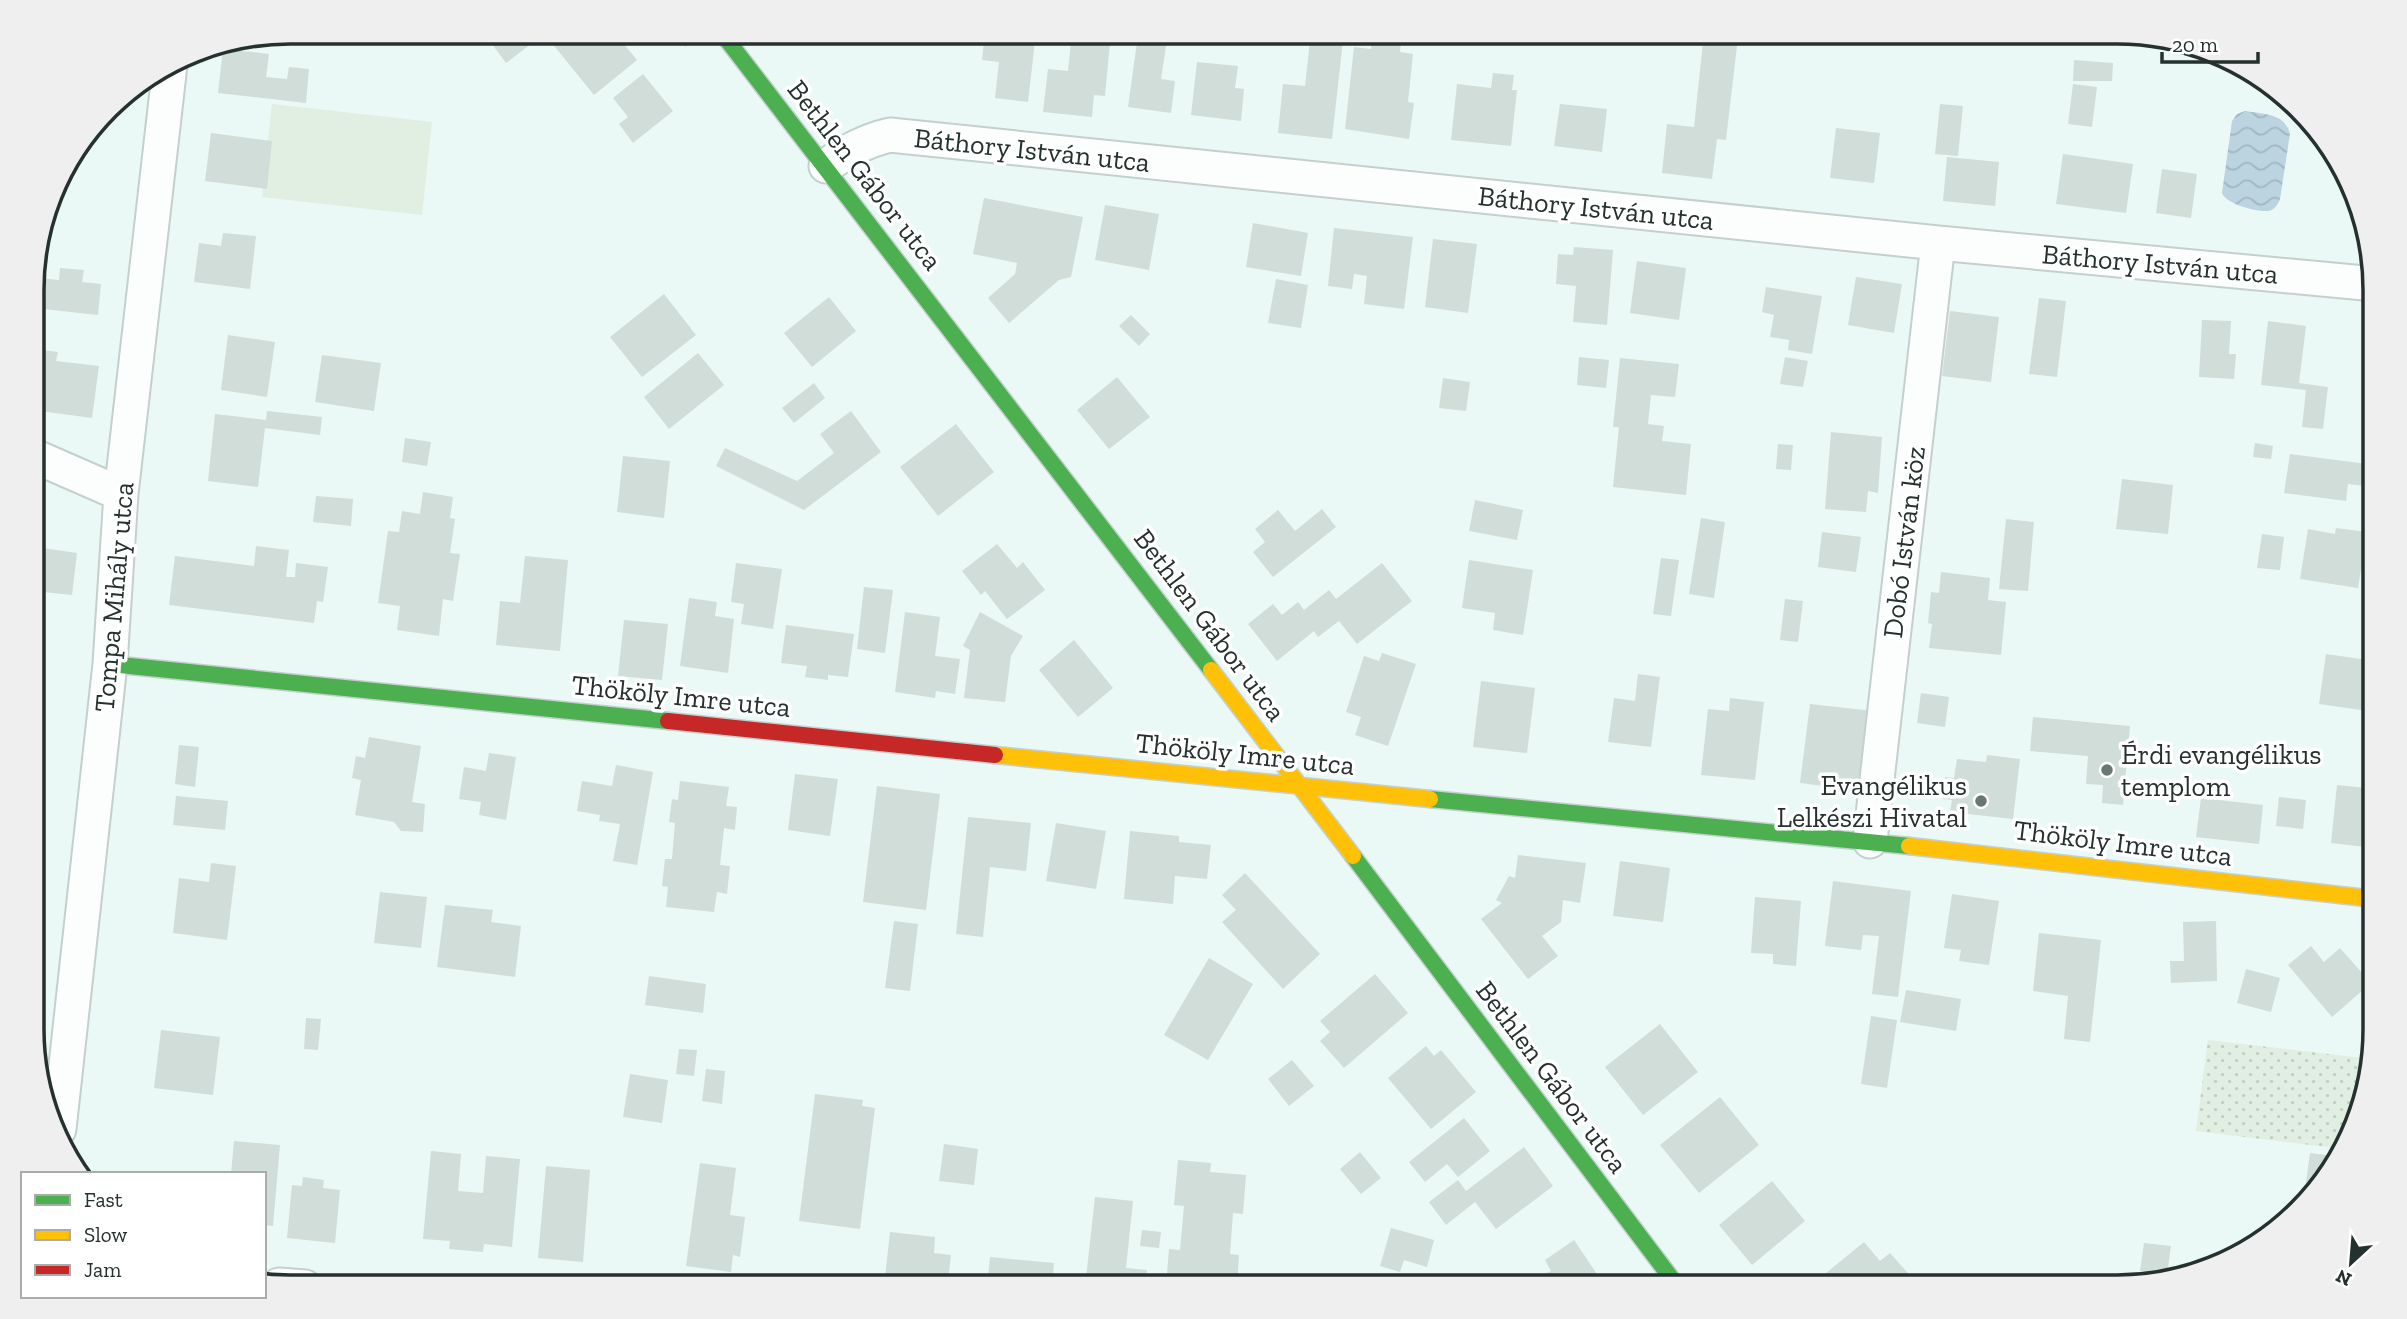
<svg xmlns="http://www.w3.org/2000/svg" width="2407" height="1319" viewBox="0 0 2407 1319" font-family="'Zilla Slab',serif">
  <style>
    .grass { fill: url(#grass-dots) }
    .garden { fill: #e1eee2 }
    .water { fill: url(#water-waves) }
    .building { fill: #d1ddd9 }
    .lines { fill: none; stroke-linecap: round; stroke-linejoin: round }
    .street-casing { stroke: #c4d0ce; stroke-width: 37 }
    .fast-casing { stroke: #c4d0ce; stroke-width: 19 }
    .slow-casing { stroke: #c4d0ce; stroke-width: 19 }
    .jam-casing { stroke: #c4d0ce; stroke-width: 19 }
    .path { stroke: #dcdfdf; stroke-width: 4.5; stroke-dasharray: 7 3.5; stroke-linecap: butt }
    .street { stroke: #fcfefe; stroke-width: 33 }
    .fast { stroke: #4caf50; stroke-width: 16 }
    .slow { stroke: #ffc107; stroke-width: 16 }
    .jam { stroke: #c62828; stroke-width: 16 }
    .poi-dot { fill: #6a7775; stroke: #fff; stroke-width: 2.5 }
    .labels { text-anchor: middle; dominant-baseline: central; stroke-width: 7; stroke-linejoin: round; paint-order: stroke }
    .street-label { font-size: 28px; fill: #25312f; stroke: #fff }
    .poi-label { font-size: 28px; fill: #25312f; stroke: #fff; text-anchor: start }
    .rim { fill: none; stroke: #25312f; stroke-width: 3.5 }
  </style>
  <defs>
    <pattern id="grass-dots" width="8" height="8" patternUnits="userSpaceOnUse" patternTransform="scale(1.75)"><rect width="8" height="8" fill="#e1eee2"/><path d="M2 2h.1M6 6h.1" fill="none" stroke="#c1cdc2" stroke-width="1.8" stroke-linecap="round"/></pattern>
    <pattern id="water-waves" width="16" height="10" patternUnits="userSpaceOnUse" patternTransform="scale(1.75)"><rect width="16" height="10" fill="#bbd4e0"/><path d="M0 5q4-4 8 0t8 0" fill="none" stroke="#a1b6c0"/></pattern>
  </defs>
  <rect width="100%" height="100%" fill="#eaf8f6"/>
  <path class="grass" d="M 2208,1040 L 2371,1059 L 2344,1149 L 2196,1131 Z"/>
  <path class="garden" d="M 272,104 L 432,122 L 422,215 L 262,197 Z"/>
  <path class="water" d="M 2245,111 C 2263,114 2285,113 2290,134 L 2280,199 C 2278,204 2275,210 2268,211 C 2256,212 2226,204 2222,193 L 2232,121 L 2237,114 Z"/>
  <path class="building" d="M 373,32 L 416,32 L 416,40 L 373,36 Z
    M 502,32 L 522,32 L 531,44 L 506,63 L 489,40 Z
    M 563,32 L 614,32 L 637,60 L 594,95 L 551,42 Z
    M 985,32 L 1036,32 L 1028,102 L 995,98 L 999,62 L 982,60 Z
    M 1072,32 L 1111,32 L 1105,96 L 1094,95 L 1092,117 L 1043,112 L 1048,69 L 1068,71 Z
    M 1311,32 L 1344,32 L 1332,139 L 1278,133 L 1283,84 L 1305,86 Z
    M 1373,32 L 1402,33 L 1400,52 L 1413,54 L 1408,102 L 1414,103 L 1409,139 L 1345,129 L 1354,47 L 1371,49 Z
    M 1704,33 L 1738,37 L 1726,140 L 1717,139 L 1712,179 L 1662,173 L 1667,124 L 1694,127 Z
    M 1137,42 L 1166,46 L 1161,79 L 1175,81 L 1171,113 L 1128,107 Z
    M 223,49 L 269,54 L 266,77 L 287,79 L 289,67 L 309,69 L 306,103 L 218,93 Z
    M 2074,60 L 2113,63 L 2112,81 L 2073,81 Z
    M 1197,62 L 1238,66 L 1235,88 L 1244,89 L 1241,121 L 1191,115 Z
    M 1493,73 L 1514,75 L 1512,90 L 1517,90 L 1511,146 L 1451,140 L 1457,84 L 1491,88 Z
    M 643,74 L 673,111 L 633,143 L 619,124 L 628,117 L 613,98 Z
    M 2073,84 L 2097,87 L 2092,127 L 2068,124 Z
    M 1560,104 L 1607,109 L 1602,152 L 1554,146 Z
    M 1940,104 L 1963,106 L 1958,156 L 1935,154 Z
    M 1836,128 L 1880,133 L 1874,183 L 1830,178 Z
    M 211,133 L 272,141 L 267,189 L 205,181 Z
    M 2063,154 L 2133,164 L 2126,213 L 2056,204 Z
    M 1947,157 L 1999,162 L 1995,206 L 1943,201 Z
    M 2162,169 L 2197,174 L 2191,218 L 2156,213 Z
    M 984,198 L 1083,217 L 1071,277 L 1059,280 L 1009,323 L 988,298 L 1015,274 L 1017,263 L 973,254 Z
    M 1105,205 L 1159,214 L 1149,270 L 1095,260 Z
    M 1253,223 L 1308,233 L 1301,276 L 1246,267 Z
    M 1334,228 L 1413,237 L 1404,309 L 1364,304 L 1367,276 L 1354,274 L 1352,289 L 1328,286 Z
    M 223,233 L 256,236 L 250,289 L 194,282 L 199,243 L 221,246 Z
    M 1433,239 L 1477,244 L 1468,313 L 1425,307 Z
    M 1574,247 L 1613,250 L 1607,325 L 1573,322 L 1576,286 L 1556,284 L 1558,254 L 1573,255 Z
    M 34,255 L 40,256 L 38,278 L 59,280 L 60,268 L 84,270 L 82,282 L 101,284 L 98,315 L 34,308 Z
    M 1637,261 L 1686,268 L 1679,320 L 1630,313 Z
    M 1856,277 L 1902,284 L 1894,333 L 1848,325 Z
    M 1276,279 L 1308,285 L 1301,328 L 1268,323 Z
    M 1766,287 L 1822,296 L 1812,354 L 1788,350 L 1789,340 L 1770,337 L 1774,315 L 1762,312 Z
    M 664,294 L 696,335 L 642,377 L 610,337 Z
    M 829,297 L 856,331 L 812,367 L 784,333 Z
    M 2039,298 L 2066,301 L 2057,377 L 2029,374 Z
    M 1950,311 L 1999,317 L 1991,382 L 1942,376 Z
    M 1131,315 L 1150,334 L 1139,346 L 1119,326 Z
    M 2202,320 L 2231,321 L 2229,354 L 2236,354 L 2234,379 L 2199,377 Z
    M 2268,321 L 2306,326 L 2299,383 L 2328,387 L 2323,429 L 2302,427 L 2306,390 L 2261,385 Z
    M 228,335 L 275,342 L 267,397 L 221,390 Z
    M 42,350 L 58,352 L 56,361 L 99,366 L 92,418 L 40,411 L 44,379 L 38,378 Z
    M 698,353 L 724,385 L 669,429 L 644,397 Z
    M 322,355 L 381,363 L 374,411 L 315,402 Z
    M 1579,357 L 1609,360 L 1606,388 L 1577,385 Z
    M 1785,357 L 1808,361 L 1803,387 L 1780,384 Z
    M 1620,358 L 1679,364 L 1675,397 L 1651,395 L 1648,424 L 1664,426 L 1662,441 L 1691,444 L 1686,495 L 1613,487 L 1619,427 L 1613,427 Z
    M 1117,377 L 1150,417 L 1109,449 L 1077,410 Z
    M 1443,378 L 1470,382 L 1466,411 L 1439,408 Z
    M 814,383 L 825,398 L 794,423 L 782,408 Z
    M 267,411 L 322,417 L 320,435 L 265,428 L 258,487 L 208,481 L 215,414 L 266,420 Z
    M 851,411 L 881,452 L 804,510 L 716,466 L 725,448 L 797,481 L 834,453 L 820,434 Z
    M 956,424 L 994,472 L 938,516 L 900,467 Z
    M 1831,432 L 1882,437 L 1878,493 L 1868,491 L 1866,512 L 1825,509 Z
    M 405,438 L 431,442 L 427,466 L 402,462 Z
    M 2255,443 L 2273,446 L 2271,459 L 2253,457 Z
    M 1778,444 L 1793,445 L 1791,470 L 1776,469 Z
    M 2290,454 L 2375,465 L 2374,487 L 2348,484 L 2346,501 L 2284,493 Z
    M 623,456 L 670,461 L 664,518 L 617,512 Z
    M 2122,479 L 2173,485 L 2168,534 L 2116,529 Z
    M 423,492 L 453,497 L 450,518 L 455,519 L 450,553 L 460,554 L 453,601 L 443,599 L 439,636 L 397,630 L 400,606 L 378,603 L 388,531 L 399,532 L 402,511 L 420,514 Z
    M 316,496 L 353,499 L 351,526 L 313,522 Z
    M 1475,500 L 1523,510 L 1517,540 L 1469,531 Z
    M 1322,509 L 1336,527 L 1273,577 L 1253,552 L 1265,542 L 1255,529 L 1278,510 L 1295,531 Z
    M 1701,518 L 1725,522 L 1714,598 L 1689,594 Z
    M 2006,519 L 2034,522 L 2028,591 L 1999,589 Z
    M 2336,528 L 2367,532 L 2358,588 L 2300,579 L 2308,529 L 2335,534 Z
    M 1822,532 L 1861,537 L 1856,572 L 1818,567 Z
    M 2262,534 L 2284,537 L 2280,570 L 2257,568 Z
    M 997,544 L 1017,568 L 1023,562 L 1045,590 L 1007,619 L 985,591 L 981,595 L 962,571 Z
    M 256,546 L 289,550 L 286,577 L 295,577 L 296,563 L 328,567 L 323,602 L 317,601 L 314,623 L 169,605 L 175,556 L 254,566 Z
    M 36,547 L 77,553 L 72,595 L 34,591 Z
    M 525,556 L 568,560 L 560,651 L 496,645 L 500,601 L 520,603 Z
    M 1661,558 L 1679,560 L 1671,616 L 1653,614 Z
    M 1469,560 L 1533,570 L 1523,635 L 1493,630 L 1495,613 L 1462,608 Z
    M 736,563 L 782,569 L 773,629 L 741,624 L 744,604 L 731,602 Z
    M 1382,563 L 1412,601 L 1357,644 L 1339,621 L 1318,637 L 1314,631 L 1277,661 L 1248,624 L 1273,604 L 1282,615 L 1298,602 L 1304,610 L 1329,590 L 1336,599 Z
    M 1941,572 L 1990,578 L 1988,600 L 2006,602 L 2001,655 L 1929,648 L 1932,624 L 1928,623 L 1931,592 L 1939,593 Z
    M 864,587 L 893,590 L 885,653 L 857,649 Z
    M 689,598 L 717,602 L 715,616 L 734,619 L 728,673 L 680,666 Z
    M 1785,599 L 1803,601 L 1798,642 L 1780,640 Z
    M 905,612 L 940,617 L 935,656 L 960,659 L 955,694 L 936,691 L 935,698 L 895,692 Z
    M 980,612 L 1023,636 L 1011,656 L 1005,702 L 964,698 L 970,650 L 963,646 Z
    M 624,620 L 668,624 L 662,680 L 618,676 Z
    M 786,625 L 854,634 L 848,677 L 828,675 L 828,680 L 805,677 L 807,666 L 781,663 Z
    M 1074,640 L 1113,688 L 1078,717 L 1039,670 Z
    M 1382,653 L 1416,664 L 1388,746 L 1355,735 L 1361,717 L 1346,712 L 1364,656 L 1379,661 Z
    M 2326,654 L 2375,661 L 2375,712 L 2319,704 Z
    M 1638,674 L 1660,677 L 1651,747 L 1608,742 L 1614,698 L 1635,701 Z
    M 1481,681 L 1535,688 L 1527,753 L 1473,747 Z
    M 1921,693 L 1949,697 L 1945,727 L 1917,723 Z
    M 1730,698 L 1764,702 L 1755,780 L 1701,775 L 1708,709 L 1729,711 Z
    M 1810,704 L 1873,711 L 1864,791 L 1800,783 Z
    M 2033,717 L 2130,726 L 2123,805 L 2102,803 L 2103,785 L 2086,784 L 2088,756 L 2030,751 Z
    M 369,737 L 421,746 L 412,802 L 425,804 L 423,832 L 401,831 L 394,822 L 355,815 L 361,780 L 352,778 L 356,756 L 365,758 Z
    M 179,745 L 199,747 L 195,787 L 175,784 Z
    M 489,753 L 516,757 L 506,820 L 479,815 L 481,802 L 459,799 L 464,767 L 486,771 Z
    M 1987,755 L 2020,759 L 2013,819 L 1950,812 L 1952,800 L 1943,799 L 1945,777 L 1954,778 L 1957,759 L 1986,762 Z
    M 616,765 L 653,772 L 637,865 L 613,861 L 620,824 L 599,821 L 600,815 L 577,811 L 582,781 L 612,786 Z
    M 795,774 L 838,779 L 830,836 L 788,830 Z
    M 680,781 L 729,787 L 726,806 L 737,807 L 735,830 L 724,828 L 720,865 L 730,866 L 727,894 L 717,892 L 714,912 L 666,907 L 668,887 L 662,886 L 665,859 L 672,859 L 675,823 L 669,822 L 672,799 L 678,800 Z
    M 2337,785 L 2375,789 L 2375,848 L 2331,843 Z
    M 877,786 L 940,794 L 926,910 L 863,902 Z
    M 176,796 L 228,801 L 225,830 L 173,825 Z
    M 2279,797 L 2306,800 L 2303,829 L 2276,826 Z
    M 2201,798 L 2263,805 L 2259,844 L 2196,837 Z
    M 968,817 L 1031,823 L 1026,871 L 990,867 L 983,937 L 956,934 Z
    M 1056,823 L 1106,831 L 1096,889 L 1046,881 Z
    M 1130,831 L 1179,836 L 1179,842 L 1211,845 L 1207,879 L 1175,876 L 1173,904 L 1124,899 Z
    M 1518,855 L 1586,863 L 1580,903 L 1563,900 L 1561,922 L 1542,936 L 1558,956 L 1528,979 L 1481,919 L 1502,903 L 1496,900 L 1509,876 L 1515,878 Z
    M 1620,861 L 1670,868 L 1663,922 L 1613,916 Z
    M 211,863 L 236,866 L 227,940 L 173,933 L 179,878 L 209,882 Z
    M 1245,873 L 1320,954 L 1283,989 L 1222,922 L 1236,910 L 1222,895 Z
    M 1833,881 L 1911,891 L 1898,997 L 1872,994 L 1879,936 L 1863,935 L 1861,950 L 1825,946 Z
    M 380,892 L 427,897 L 421,948 L 374,943 Z
    M 1952,894 L 1999,901 L 1989,965 L 1959,961 L 1961,950 L 1944,948 Z
    M 1755,897 L 1801,901 L 1796,966 L 1773,964 L 1773,954 L 1751,953 Z
    M 445,905 L 493,910 L 491,922 L 521,926 L 515,977 L 437,967 Z
    M 894,921 L 918,924 L 910,991 L 885,988 Z
    M 2216,921 L 2217,981 L 2171,983 L 2170,961 L 2184,961 L 2183,922 Z
    M 2039,933 L 2101,940 L 2090,1042 L 2064,1039 L 2068,996 L 2033,991 Z
    M 2311,946 L 2324,962 L 2340,948 L 2371,983 L 2332,1017 L 2288,965 Z
    M 1209,958 L 1253,984 L 1208,1060 L 1164,1035 Z
    M 2246,969 L 2280,978 L 2271,1012 L 2237,1003 Z
    M 1375,974 L 1408,1013 L 1344,1068 L 1320,1041 L 1330,1032 L 1320,1021 Z
    M 649,976 L 706,984 L 703,1013 L 645,1005 Z
    M 1906,990 L 1961,999 L 1956,1031 L 1900,1022 Z
    M 1871,1016 L 1897,1020 L 1887,1088 L 1861,1084 Z
    M 306,1018 L 321,1019 L 318,1050 L 304,1049 Z
    M 1660,1024 L 1698,1072 L 1643,1115 L 1605,1067 Z
    M 161,1030 L 220,1037 L 213,1095 L 154,1088 Z
    M 1426,1046 L 1434,1056 L 1441,1050 L 1476,1092 L 1431,1129 L 1388,1078 Z
    M 679,1049 L 697,1050 L 694,1076 L 676,1074 Z
    M 1292,1060 L 1314,1086 L 1289,1106 L 1268,1079 Z
    M 706,1069 L 725,1071 L 722,1104 L 702,1101 Z
    M 630,1074 L 668,1080 L 662,1123 L 623,1117 Z
    M 815,1094 L 863,1100 L 862,1106 L 875,1108 L 860,1229 L 799,1221 Z
    M 1720,1097 L 1759,1145 L 1699,1193 L 1660,1145 Z
    M 1464,1118 L 1490,1151 L 1458,1177 L 1447,1164 L 1425,1182 L 1409,1162 Z
    M 234,1141 L 280,1145 L 273,1226 L 264,1225 L 264,1174 L 231,1174 Z
    M 944,1144 L 978,1149 L 974,1185 L 939,1181 Z
    M 1524,1147 L 1553,1186 L 1496,1229 L 1475,1202 L 1446,1225 L 1429,1202 L 1458,1180 L 1466,1191 Z
    M 431,1151 L 461,1154 L 458,1191 L 483,1193 L 486,1156 L 520,1159 L 512,1247 L 484,1244 L 483,1252 L 449,1249 L 450,1241 L 423,1239 Z
    M 1360,1152 L 1381,1178 L 1361,1194 L 1340,1169 Z
    M 2310,1153 L 2341,1157 L 2306,1204 L 2303,1204 Z
    M 1178,1160 L 1211,1163 L 1210,1172 L 1246,1175 L 1243,1214 L 1233,1213 L 1230,1254 L 1239,1255 L 1237,1287 L 1166,1287 L 1169,1249 L 1180,1250 L 1184,1206 L 1174,1205 Z
    M 700,1163 L 736,1168 L 730,1215 L 745,1217 L 740,1257 L 733,1255 L 731,1272 L 686,1266 Z
    M 546,1166 L 590,1170 L 583,1262 L 538,1258 Z
    M 303,1177 L 324,1180 L 323,1188 L 340,1190 L 335,1243 L 287,1238 L 292,1185 L 302,1186 Z
    M 1772,1181 L 1805,1221 L 1752,1265 L 1719,1225 Z
    M 1095,1197 L 1133,1201 L 1126,1268 L 1147,1270 L 1145,1287 L 1085,1287 Z
    M 1391,1228 L 1434,1240 L 1427,1267 L 1404,1260 L 1400,1272 L 1380,1266 Z
    M 1142,1230 L 1161,1232 L 1159,1248 L 1140,1246 Z
    M 890,1232 L 935,1237 L 934,1253 L 951,1255 L 948,1281 L 933,1280 L 932,1287 L 884,1287 Z
    M 1574,1240 L 1603,1283 L 1595,1287 L 1536,1287 L 1537,1278 L 1551,1271 L 1545,1260 Z
    M 1864,1242 L 1880,1261 L 1890,1253 L 1913,1279 L 1904,1287 L 1809,1287 Z
    M 2144,1243 L 2171,1246 L 2167,1275 L 2140,1271 Z
    M 990,1257 L 1054,1263 L 1052,1287 L 987,1287 Z
    M 1285,1278 L 1333,1284 L 1332,1287 L 1284,1287 Z"/>
  <g class="lines">
    <g class="street-casing">
      <path id="street" d="M 826,166 C 847,151 865,141 890,135 L 1938,243 L 2375,284
        M 34,456 L 121,494
        M 1870,841 L 1938,243
        M 59,1129 L 110,664 L 121,494 L 170,65
        M 279,1285 L 305,1287"/>
    </g>
    <g class="fast-casing">
      <path id="fast" d="M 721,32 L 1211,670
        M 110,664 L 668,721
        M 1430,799 L 1909,846
        M 1353,856 L 1678,1287"/>
    </g>
    <g class="slow-casing">
      <path id="slow" d="M 1211,670 L 1353,856
        M 995,755 L 1430,799
        M 1909,846 L 2375,899"/>
    </g>
    <g class="jam-casing">
      <path id="jam" d="M 668,721 L 995,755"/>
    </g>
    <path class="path" d="M 676,32 L 688,47"/>
    <use href="#street" class="street"/>
    <use href="#fast" class="fast"/>
    <use href="#slow" class="slow"/>
    <use href="#jam" class="jam"/>
  </g>
  <g class="poi-dot">
    <circle cx="2107" cy="770" r="7"/>
    <circle cx="1981" cy="801" r="7"/>
  </g>
  <g class="labels">
    <g class="street-label">
      <text transform="translate(1032 150) rotate(6)">Báthory István utca</text>
      <text transform="translate(865 175) rotate(52)">Bethlen Gábor utca</text>
      <text transform="translate(1596 208) rotate(6)">Báthory István utca</text>
      <text transform="translate(2160 264) rotate(5)">Báthory István utca</text>
      <text transform="translate(1904 542) rotate(-83)">Dobó István köz</text>
      <text transform="translate(114 597) rotate(-85)">Tompa Mihály utca</text>
      <text transform="translate(1210 625) rotate(53)">Bethlen Gábor utca</text>
      <text transform="translate(681 696) rotate(6)">Thököly Imre utca</text>
      <text transform="translate(1245 754) rotate(6)">Thököly Imre utca</text>
      <text transform="translate(2123 843) rotate(7)">Thököly Imre utca</text>
      <text transform="translate(1552 1077) rotate(53)">Bethlen Gábor utca</text>
    </g>
    <g class="poi-label">
      <text x="2121" y="754">Érdi evangélikus<tspan x="2121" dy="32">templom</tspan></text>
      <text x="1967" y="785" text-anchor="end">Evangélikus<tspan x="1967" dy="32">Lelkészi Hivatal</tspan></text>
    </g>
  </g>
  <path d="M0 0H2407V1319H0ZM290 44H2117A246 246 0 0 1 2363 290V1029A246 246 0 0 1 2117 1275H290A246 246 0 0 1 44 1029V290A246 246 0 0 1 290 44Z" fill="#eeefee" fill-rule="evenodd"/>
  <path class="rim" d="M290 44H2117A246 246 0 0 1 2363 290V1029A246 246 0 0 1 2117 1275H290A246 246 0 0 1 44 1029V290A246 246 0 0 1 290 44Z"/>
  <rect x="21" y="1172" width="245" height="126" fill="#ffffff" stroke="#a8adac" stroke-width="2"/>
  <rect x="35" y="1195" width="35" height="10" fill="#4caf50" stroke="#a8adac" stroke-width="2"/>
  <text x="84" y="1207" font-size="21" fill="#25312f">Fast</text>
  <rect x="35" y="1230" width="35" height="10" fill="#ffc107" stroke="#a8adac" stroke-width="2"/>
  <text x="84" y="1242" font-size="21" fill="#25312f">Slow</text>
  <rect x="35" y="1265" width="35" height="10" fill="#c62828" stroke="#a8adac" stroke-width="2"/>
  <text x="84" y="1277" font-size="21" fill="#25312f">Jam</text>
  <g transform="translate(2351 1263) rotate(206)" stroke="#ffffff" stroke-width="5" paint-order="stroke">
  <path d="M0-5L12 26L0 18L-12 26Z" fill="#25312f"/>
  <text y="-10" font-size="19" font-weight="bold" text-anchor="middle" fill="#25312f">N</text>
  </g>
  <path d="M2162 52v10h96v-10" fill="none" stroke="#25312f" stroke-width="3.5"/>
  <text x="2172" y="52" font-size="21" fill="#25312f" stroke="#ffffff" stroke-width="5" paint-order="stroke">20 m</text>
</svg>
